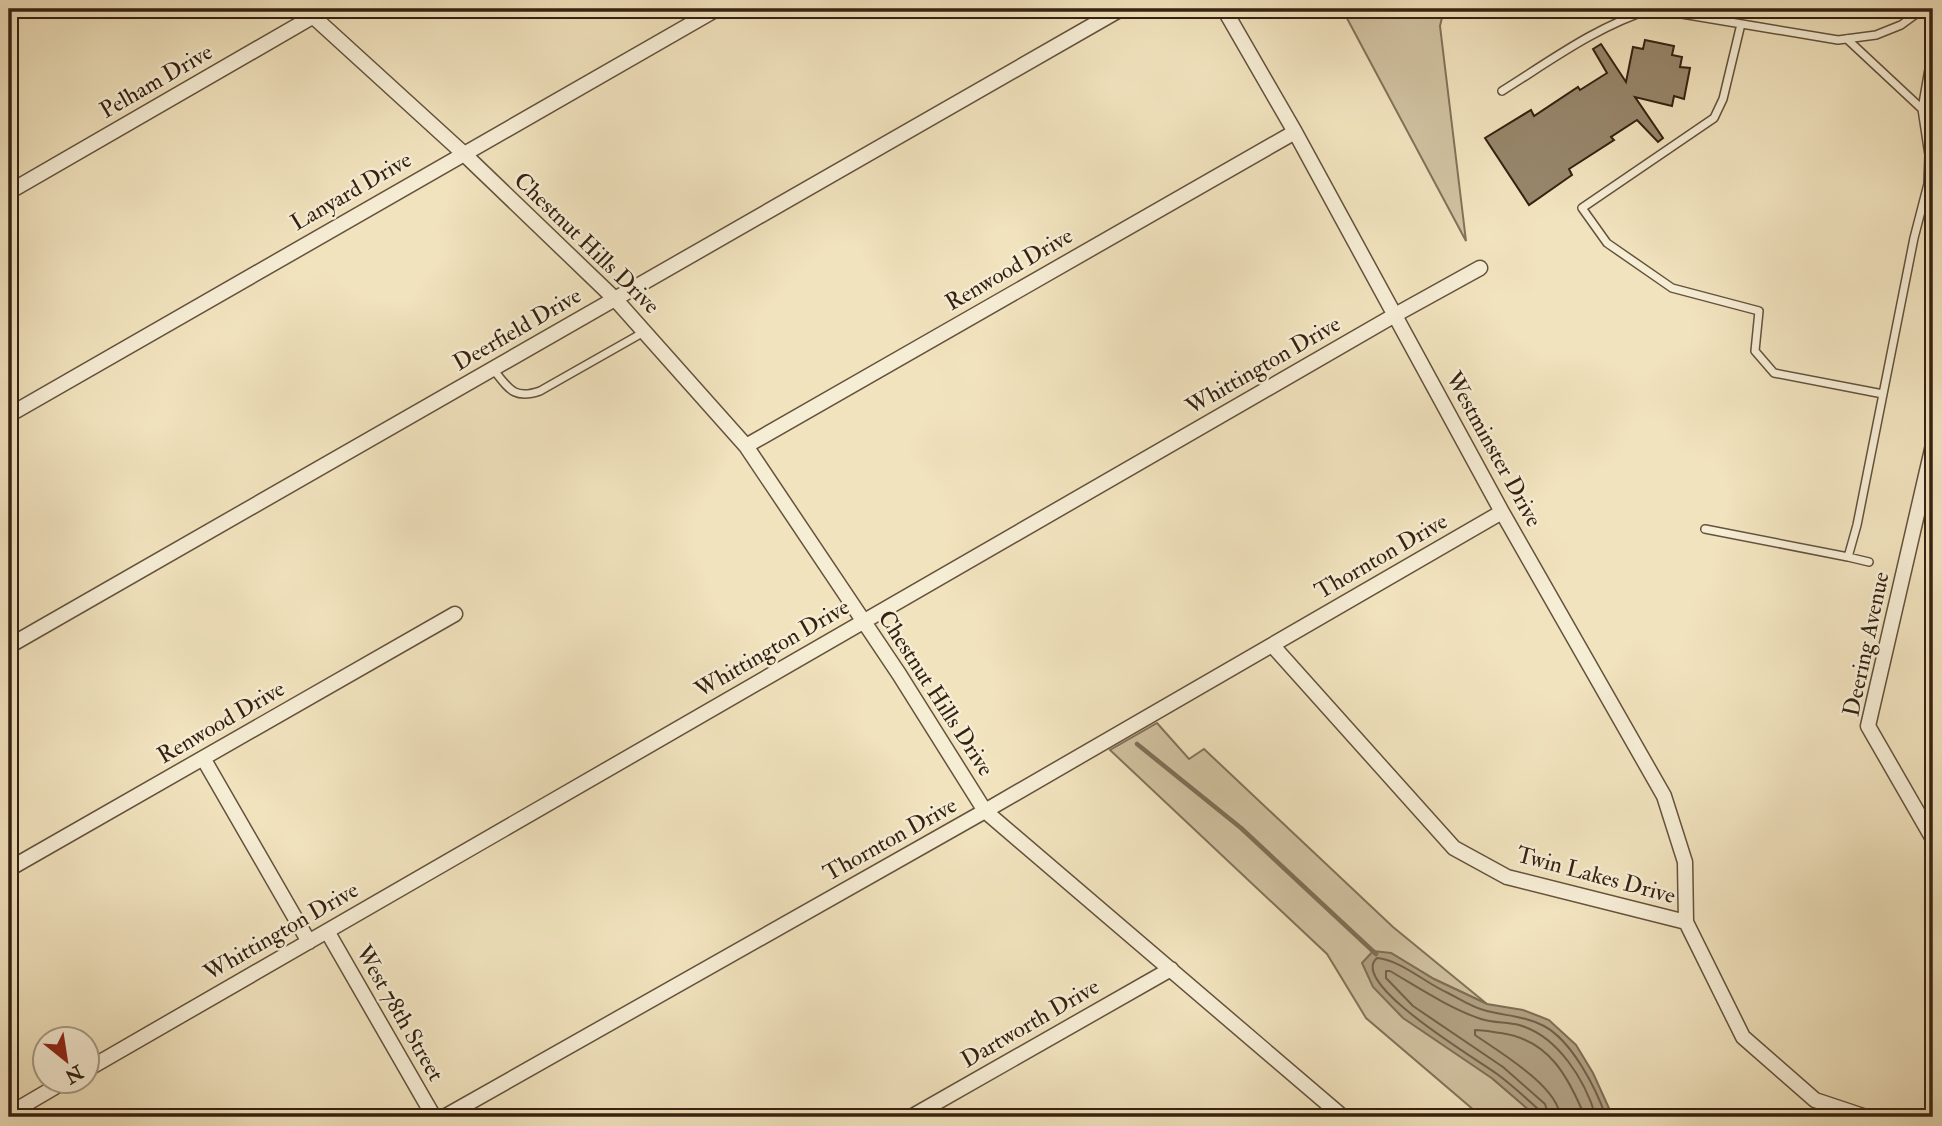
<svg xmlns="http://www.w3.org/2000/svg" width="1942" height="1126" viewBox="0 0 1942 1126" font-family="'IM FELL Double Pica',serif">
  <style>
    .green { fill: #d1c2a1; stroke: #837259; stroke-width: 2 }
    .water { fill: #b1a183; stroke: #7f6e55; stroke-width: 2 }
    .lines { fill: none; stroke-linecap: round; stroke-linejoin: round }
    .shore { stroke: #73614a; stroke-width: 2 }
    .stream { stroke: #7f6e55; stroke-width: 4.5 }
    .building { fill: #97866b; stroke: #352111; stroke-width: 2 }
    .service-casing { stroke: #64523c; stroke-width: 10 }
    .minor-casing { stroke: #64523c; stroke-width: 17 }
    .service { stroke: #f6edd5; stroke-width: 7 }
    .minor { stroke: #f6edd5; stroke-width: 14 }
    .labels { text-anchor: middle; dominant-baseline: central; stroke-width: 5; stroke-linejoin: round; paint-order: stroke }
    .street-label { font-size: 23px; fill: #352111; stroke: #f6edd5 }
  </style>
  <rect width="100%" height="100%" fill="#f1e3be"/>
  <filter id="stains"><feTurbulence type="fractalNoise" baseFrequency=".00286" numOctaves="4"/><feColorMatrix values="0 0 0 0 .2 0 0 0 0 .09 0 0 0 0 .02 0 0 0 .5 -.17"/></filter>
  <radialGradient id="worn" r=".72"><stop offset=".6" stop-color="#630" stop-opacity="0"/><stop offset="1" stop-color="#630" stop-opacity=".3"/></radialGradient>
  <path class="green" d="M 1342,9 L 1444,9 L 1440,26 L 1466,241 Z
    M 1157,723 L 1189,759 L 1204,749 L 1393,927 L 1487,1004 L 1434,979 L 1391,953 L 1493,1079 L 1537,1117 L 1482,1117 L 1366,1018 L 1327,954 L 1110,750 Z"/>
  <path class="water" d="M 1373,951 L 1391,953 L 1434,979 L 1487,1004 L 1523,1010 L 1549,1020 L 1576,1045 L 1593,1073 L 1613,1117 L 1537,1117 L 1493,1079 L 1403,1018 L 1373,987 L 1362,963 Z"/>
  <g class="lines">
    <path class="shore" d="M 1541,1117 L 1538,1109 C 1525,1097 1512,1085 1497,1074 C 1480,1061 1347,983 1377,958 C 1401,960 1425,983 1448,993 C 1460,999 1473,1008 1487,1011 C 1506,1016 1525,1016 1544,1026 C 1572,1041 1596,1088 1606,1117
      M 1549,1117 L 1545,1104 L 1503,1067 L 1413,1006 L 1386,978 L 1386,971 L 1390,971 C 1419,988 1449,1008 1481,1019 C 1493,1023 1507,1022 1519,1025 C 1558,1036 1585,1080 1596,1117
      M 1560,1117 C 1559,1087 1498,1051 1475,1035 L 1475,1030 C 1483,1030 1493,1032 1501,1033 C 1549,1040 1568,1076 1585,1117"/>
    <path class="stream" d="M 1137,744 L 1241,828 L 1376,954"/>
  </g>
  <path class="building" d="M 1645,40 L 1674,46 L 1672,55 L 1682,57 L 1680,67 L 1690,68 L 1684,99 L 1674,96 L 1672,106 L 1635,97 L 1663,138 L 1658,142 L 1637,120 L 1611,137 L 1614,140 L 1569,169 L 1572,175 L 1529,205 L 1485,138 L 1531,110 L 1534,116 L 1578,87 L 1580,90 L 1607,73 L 1593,49 L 1601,44 L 1626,82 L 1633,47 L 1643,49 Z"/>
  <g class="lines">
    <g class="service-casing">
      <path id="service" d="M 1741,24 L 1723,99 L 1714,118 L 1582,208 L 1607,243 L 1672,288 L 1759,311 L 1755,351 L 1774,373 L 1883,394
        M 1847,39 L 1922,109
        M 1502,91 C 1550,61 1597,26 1652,9 L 1838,40 L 1876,35 L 1901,25 L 1923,9
        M 493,369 C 509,389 514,400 540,391 L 644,332
        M 1705,529 L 1848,557
        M 1869,562 L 1848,557 L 1857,525 L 1914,238 L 1928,184 L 1929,155 L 1922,109 L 1933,46"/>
    </g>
    <g class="minor-casing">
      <path id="minor" d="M 305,9 L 463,153 L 616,300 L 746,446 L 899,674 L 985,811 L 1343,1117
        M 1224,9 L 1295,132 L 1502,512 L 1664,796 L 1685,862 L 1686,922
        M 9,192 L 326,9
        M 9,415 L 717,9
        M 1933,445 L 1868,726 L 1933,839
        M 746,446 L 1295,132
        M 1272,645 L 1454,848 L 1507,877 L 1686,922 L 1743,1037 L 1815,1100 L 1866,1117
        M 9,646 L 1121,9
        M 203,758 L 309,942
        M 9,869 L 455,614
        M 327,931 L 434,1117
        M 88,1069 L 1395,315 L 1480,268
        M 9,1114 L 67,1080
        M 444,1117 L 985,811 L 1502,512
        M 911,1117 L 1171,969"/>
    </g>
    <use href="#service" class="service"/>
    <use href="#minor" class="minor"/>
  </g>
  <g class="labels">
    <g class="street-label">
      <text transform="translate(156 81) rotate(-30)">Pelham Drive</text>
      <text transform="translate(351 191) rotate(-30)">Lanyard Drive</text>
      <text transform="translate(587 243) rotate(44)">Chestnut Hills Drive</text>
      <text transform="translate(1009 269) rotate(-30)">Renwood Drive</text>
      <text transform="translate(517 329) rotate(-30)">Deerfield Drive</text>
      <text transform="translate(1263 365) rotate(-30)">Whittington Drive</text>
      <text transform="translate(1494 449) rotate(61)">Westminster Drive</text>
      <text transform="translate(1381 556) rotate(-30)">Thornton Drive</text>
      <text transform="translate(1866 644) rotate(-78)">Deering Avenue</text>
      <text transform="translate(772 648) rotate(-30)">Whittington Drive</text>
      <text transform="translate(936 693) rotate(57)">Chestnut Hills Drive</text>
      <text transform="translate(221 722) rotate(-30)">Renwood Drive</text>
      <text transform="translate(890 839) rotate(-29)">Thornton Drive</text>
      <text transform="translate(1596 875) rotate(15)">Twin Lakes Drive</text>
      <text transform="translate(281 931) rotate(-30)">Whittington Drive</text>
      <text transform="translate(400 1013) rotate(60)">West 78th Street</text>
      <text transform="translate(1030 1023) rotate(-30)">Dartworth Drive</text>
    </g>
  </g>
  <rect width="1942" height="1126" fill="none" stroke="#f1e3be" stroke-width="35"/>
  <rect x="10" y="10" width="1921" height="1105" fill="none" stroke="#352111" stroke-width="3.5"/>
  <rect x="18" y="18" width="1907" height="1091" fill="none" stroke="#352111" stroke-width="2"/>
  <g transform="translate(66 1060) rotate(150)"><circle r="33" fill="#f6edd5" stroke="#a99b87" stroke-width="2"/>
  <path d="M0-5L12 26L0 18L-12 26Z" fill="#8f2418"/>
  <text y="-10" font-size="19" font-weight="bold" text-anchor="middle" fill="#352111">N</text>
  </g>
  <rect width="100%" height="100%" filter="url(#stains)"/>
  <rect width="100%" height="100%" fill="url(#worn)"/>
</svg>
